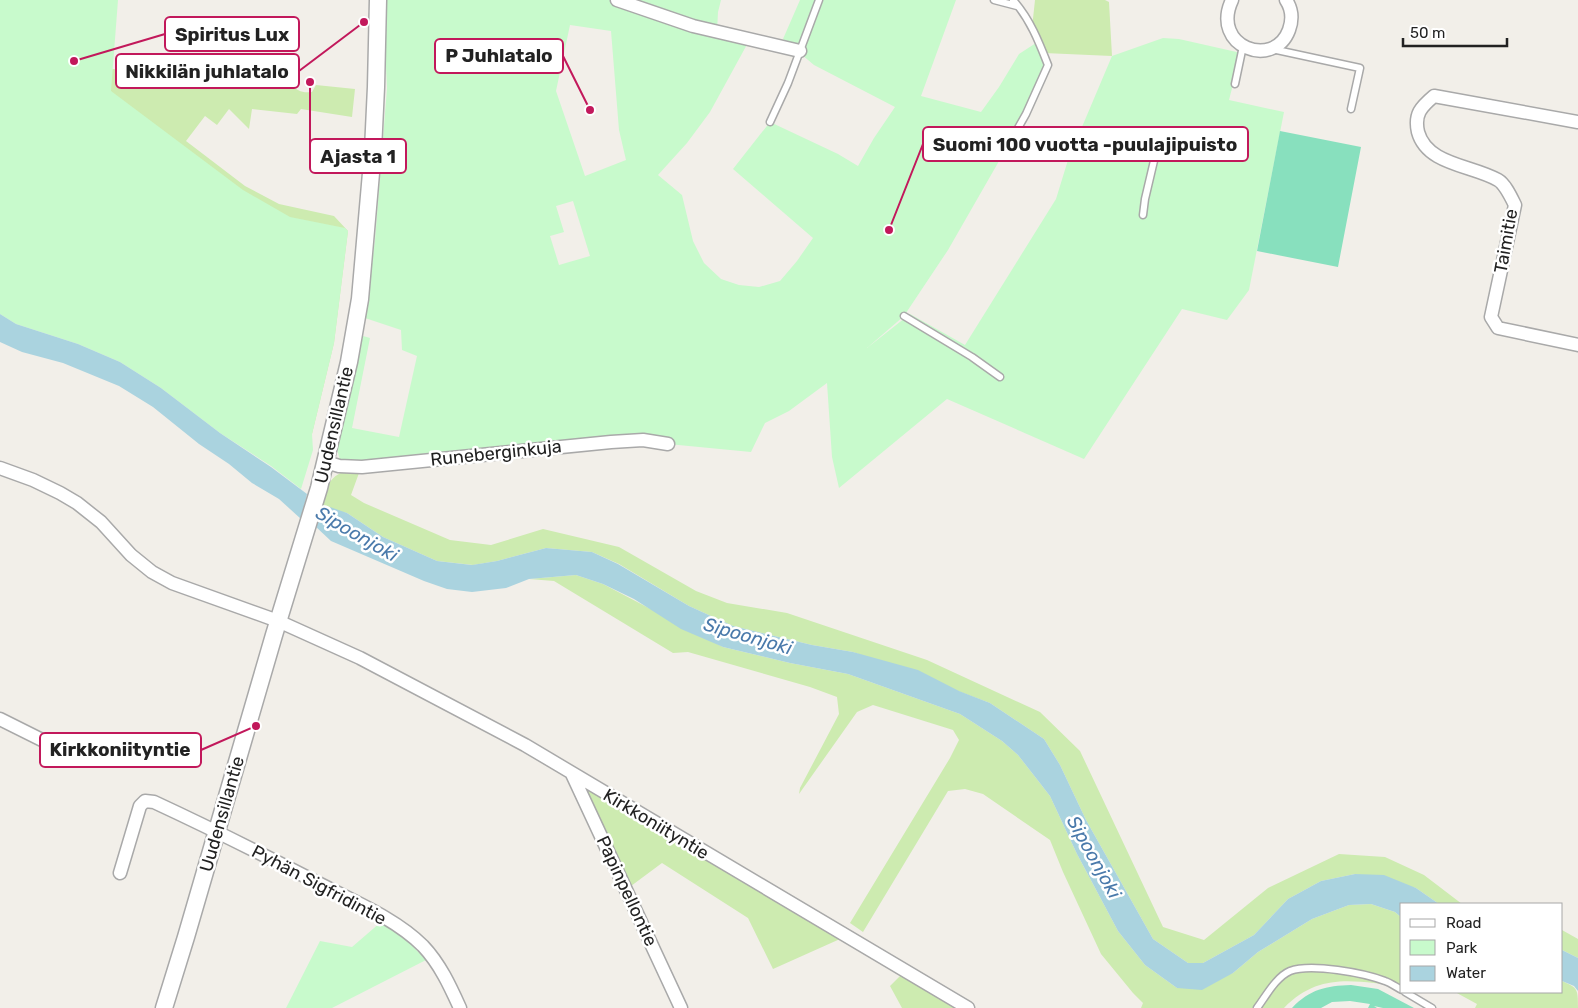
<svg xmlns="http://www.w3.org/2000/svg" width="1578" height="1008" viewBox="0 0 1578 1008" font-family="Rubik,sans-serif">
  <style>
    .grass { fill: #cdebb0 }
    .park { fill: #c8facc; fill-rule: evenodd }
    .pitch { fill: #88e0be }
    .water { fill: #aad3df }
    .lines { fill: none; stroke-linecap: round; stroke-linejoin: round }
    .service-casing { stroke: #a9a9a9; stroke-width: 9 }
    .minor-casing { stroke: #a9a9a9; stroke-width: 15 }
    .tertiary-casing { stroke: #a9a9a9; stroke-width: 19 }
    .service { stroke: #fff; stroke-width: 6 }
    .minor { stroke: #fff; stroke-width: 12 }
    .tertiary { stroke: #fff; stroke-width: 16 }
    .labels { text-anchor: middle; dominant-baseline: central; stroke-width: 5; stroke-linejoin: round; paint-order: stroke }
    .street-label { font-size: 18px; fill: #222; stroke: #fff }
    .water-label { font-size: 19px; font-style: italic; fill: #4a7aab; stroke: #fff }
    .leader { fill: none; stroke: #c2185b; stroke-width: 2 }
    .callout-dot { fill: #c2185b; stroke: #fff; stroke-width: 2 }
    .callout { fill: #fff; stroke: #c2185b; stroke-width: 2 }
    .callout-label { font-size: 19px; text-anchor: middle; font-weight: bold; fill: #222 }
  </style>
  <rect width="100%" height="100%" fill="#f2efe9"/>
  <path class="grass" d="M 1035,0 L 1105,0 L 1109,2 L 1112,56 L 1044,53 L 1032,28 Z
    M 113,69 L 291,84 C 297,91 302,93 312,92 L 316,85 L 355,89 L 352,117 L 301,109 L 297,114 L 252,109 L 249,129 L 229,109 L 217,125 L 205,116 L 186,141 L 245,186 L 279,204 L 334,216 L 348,231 L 334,343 L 312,434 L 99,71 Z
    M 343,472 L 359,473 L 351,495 L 364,503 L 450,540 L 491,545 L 543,529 L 619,547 L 696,591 L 727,603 L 787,613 L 927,660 L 1040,712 L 1080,751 L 1163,927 L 1204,940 L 1268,888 L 1339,854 L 1385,857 L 1424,875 L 1462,904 L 1439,904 L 1416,888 L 1355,874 L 1321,881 L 1288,899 L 1254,935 L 1203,963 L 1188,963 L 1153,939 L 1086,820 L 1060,765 L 1044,739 L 990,703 L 853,652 L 812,645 L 733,626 L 689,606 L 619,564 L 592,552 L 546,548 L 497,561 L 473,565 L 437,561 L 383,537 L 347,513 L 320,508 C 324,494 327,478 343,472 Z
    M 576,575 L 603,584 L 723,647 L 790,663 L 848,674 L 960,714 L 1002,741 L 1018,755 L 1050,796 L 1077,854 L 1118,931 L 1145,965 L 1177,988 L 1233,973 L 1258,952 L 1312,919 L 1349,905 L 1371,904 L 1395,912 L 1402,918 L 1402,986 C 1356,982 1320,971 1284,1008 L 1141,1008 L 1143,1003 L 1133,993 L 1101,954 L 1063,872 L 1050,840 L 983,794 L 965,789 L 948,791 L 863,932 L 850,923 L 950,758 L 959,740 L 953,730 L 873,705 L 857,712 L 799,794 L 800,788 L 839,714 L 837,697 L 810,687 L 688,652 L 673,653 L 554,581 L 529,579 Z
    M 589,789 L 840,939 L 773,969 L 748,918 L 662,863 L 631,886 L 587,795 Z
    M 1562,930 L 1578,939 L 1578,958 L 1562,950 Z
    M 901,975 L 955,1008 L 902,1008 L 890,986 Z
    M 1562,981 C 1578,988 1578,989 1578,1008 L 1475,1008 L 1477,1004 L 1455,992 L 1562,992 Z"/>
  <path class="park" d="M 0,0 L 118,0 L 111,91 L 243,190 L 290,217 L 345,228 L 348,231 L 334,343 L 312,434 L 313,450 L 301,489 L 271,466 L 220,433 L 161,388 L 120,362 L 78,344 L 16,324 L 0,314 Z
    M 385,0 L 610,0 L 620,8 L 623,2 L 617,0 L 721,0 L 718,12 L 717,32 L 750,39 L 710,112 L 687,143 L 658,175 L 682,195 L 693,241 L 704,263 L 721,279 L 739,285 L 759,287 L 780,281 L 797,261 L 813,238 L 733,169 L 770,122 L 838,154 L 858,166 L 874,138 L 895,107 L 814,65 L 783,39 L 800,0 L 956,0 L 921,96 L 981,112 L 999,87 L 1019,54 L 1039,41 L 1048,65 L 1026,114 L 948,250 L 904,316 L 867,348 L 910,314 L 965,345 L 1056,199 L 1068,160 L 1112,56 L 1163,38 L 1179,39 L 1241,53 L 1229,100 L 1284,112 L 1249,290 L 1227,320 L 1182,309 L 1084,459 L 947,399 L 839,488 L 832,457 L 827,383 L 789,411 L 765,423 L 751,452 L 668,444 L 366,466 L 340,460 L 337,449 L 340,432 L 363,336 L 370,338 L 352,428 L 399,437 L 417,356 L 402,350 L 401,330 L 365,318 L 375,240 L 387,88 L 384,24 ZM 570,25 L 611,31 L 619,130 L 626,160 L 585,176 L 556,91 ZM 573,201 L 590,256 L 559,265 L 550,236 L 564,232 L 556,206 Z
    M 381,922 L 403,936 L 426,960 L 332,1008 L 286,1008 L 320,941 L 352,947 Z"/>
  <path class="pitch" d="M 1280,131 L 1361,147 L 1338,267 L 1257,251 Z
    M 1351,985 L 1378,989 L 1414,1008 L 1383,1008 L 1374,1006 L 1377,1008 L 1368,1008 L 1370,1004 L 1350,1001 L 1332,1002 L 1321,1008 L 1292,1008 C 1310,989 1326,986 1351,985 Z"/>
  <path class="water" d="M 0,314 L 16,324 L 78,344 L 120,362 L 161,388 L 220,433 L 271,467 L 307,494 L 301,519 L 279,499 L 252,483 L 229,464 L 199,444 L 153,407 L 119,386 L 63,363 L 22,352 L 0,342 Z
    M 330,507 L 347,513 L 383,537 L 437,561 L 472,565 L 497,561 L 546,548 L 592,552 L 618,564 L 689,606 L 733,626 L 812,645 L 853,652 L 918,670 L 959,691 L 990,703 L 1044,739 L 1060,765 L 1086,820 L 1153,939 L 1188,963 L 1203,963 L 1254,935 L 1288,899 L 1321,881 L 1355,874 L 1384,875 L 1416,888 L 1439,904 L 1402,904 L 1402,918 L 1395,912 L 1371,904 L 1349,905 L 1312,919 L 1258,952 L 1233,973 L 1202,990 L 1177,988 L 1145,965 L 1118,931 L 1077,854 L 1050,796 L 1018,755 L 1002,741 L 960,714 L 848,674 L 790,663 L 723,647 L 681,629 L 634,599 L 603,584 L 576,575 L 529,579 L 506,588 L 472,592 L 447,589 L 424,581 L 331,541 L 315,526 L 320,508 Z
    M 1562,950 L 1578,958 L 1578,991 L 1574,986 L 1562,981 Z"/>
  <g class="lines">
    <g class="service-casing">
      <path id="service" d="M 994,0 L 1017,6
        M 1272,49 L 1360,68 L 1351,109
        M 1235,84 L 1243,46
        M 770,122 L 788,83 L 819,0
        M 1004,153 L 1026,114 L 1048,65 C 1039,42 1030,19 1013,0
        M 1143,215 L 1145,199 L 1161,131
        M 904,316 L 972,357 L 1000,377
        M 1405,992 L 1432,1008
        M 1257,1008 C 1266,996 1276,977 1290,971 C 1311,963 1364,973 1385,981 C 1391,983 1396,987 1402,990"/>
    </g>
    <g class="minor-casing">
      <path id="minor" d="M 617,0 L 693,26 L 800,51
        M 1232,0 C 1210,47 1274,70 1289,30 C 1293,19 1292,9 1286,0
        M 1578,122 L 1434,96 C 1421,107 1414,114 1418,132 C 1427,165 1472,165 1498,180 C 1505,184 1511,197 1515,205 L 1491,317 L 1498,328 L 1578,345
        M 326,462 L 339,466 L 362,467 L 611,442 L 643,440 L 668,444
        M 0,468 L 33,480 L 60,493 L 77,503 L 101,522 L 131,555 L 152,572 L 172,583 L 278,621 L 360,658 L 525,745 L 968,1008
        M 0,719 L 68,753
        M 572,774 L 681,1008
        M 120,873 L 140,806 L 145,801 L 154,802 C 210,828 266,856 322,885 C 355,902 396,919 423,946 C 440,964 450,986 460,1008"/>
    </g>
    <g class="tertiary-casing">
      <path id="tertiary" d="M 164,1008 L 186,937 L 274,635 L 319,488 L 349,362 L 360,299 L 373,150 L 376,87 L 378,0"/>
    </g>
    <use href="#service" class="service"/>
    <use href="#minor" class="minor"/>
    <use href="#tertiary" class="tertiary"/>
  </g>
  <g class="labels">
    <g class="street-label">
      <text transform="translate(1506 241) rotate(-80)">Taimitie</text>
      <text transform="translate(334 425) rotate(-77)">Uudensillantie</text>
      <text transform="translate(496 453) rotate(-6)">Runeberginkuja</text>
      <text transform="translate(222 814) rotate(-74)">Uudensillantie</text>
      <text transform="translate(656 824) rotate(31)">Kirkkoniityntie</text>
      <text transform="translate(319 885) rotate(28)">Pyhän Sigfridintie</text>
      <text transform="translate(627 891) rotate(65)">Papinpellontie</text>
    </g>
    <g class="water-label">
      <text transform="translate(357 534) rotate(30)">Sipoonjoki</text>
      <text transform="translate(748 636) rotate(16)">Sipoonjoki</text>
      <text transform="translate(1094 857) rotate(61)">Sipoonjoki</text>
    </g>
  </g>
  <path class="leader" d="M74 61L165 34M590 110L563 56M364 22L299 71M889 230L923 144M310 82L310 156M256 726L201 750"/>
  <g class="callout-dot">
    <circle cx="74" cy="61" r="5"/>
    <circle cx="590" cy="110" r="5"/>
    <circle cx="364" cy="22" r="5"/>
    <circle cx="889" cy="230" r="5"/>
    <circle cx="310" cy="82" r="5"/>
    <circle cx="256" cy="726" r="5"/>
  </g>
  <g class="callout">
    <rect x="165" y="17" width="134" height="34" rx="5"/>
    <rect x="435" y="39" width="128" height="34" rx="5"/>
    <rect x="116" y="54" width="183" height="34" rx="5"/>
    <rect x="923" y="127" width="325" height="34" rx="5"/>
    <rect x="310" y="139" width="96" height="34" rx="5"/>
    <rect x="40" y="733" width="161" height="34" rx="5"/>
  </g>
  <g class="callout-label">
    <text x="232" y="41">Spiritus Lux</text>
    <text x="499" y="62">P Juhlatalo</text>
    <text x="207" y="78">Nikkilän juhlatalo</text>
    <text x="1085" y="151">Suomi 100 vuotta -puulajipuisto</text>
    <text x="358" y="163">Ajasta 1</text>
    <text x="120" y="756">Kirkkoniityntie</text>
  </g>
  <rect x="1400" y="903" width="162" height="90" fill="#ffffff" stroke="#a7a7a7"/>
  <rect x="1410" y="919" width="25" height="8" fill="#ffffff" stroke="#a7a7a7"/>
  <text x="1446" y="928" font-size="15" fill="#222222">Road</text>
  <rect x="1410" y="940" width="25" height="15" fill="#c8facc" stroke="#a7a7a7"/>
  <text x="1446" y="953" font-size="15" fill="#222222">Park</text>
  <rect x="1410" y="966" width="25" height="15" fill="#aad3df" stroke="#a7a7a7"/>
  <text x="1446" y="978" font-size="15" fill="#222222">Water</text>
  <path d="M1403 38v8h104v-8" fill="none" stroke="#222222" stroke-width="2.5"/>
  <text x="1410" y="38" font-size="15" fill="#222222" stroke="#ffffff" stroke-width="4" paint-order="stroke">50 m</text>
</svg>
